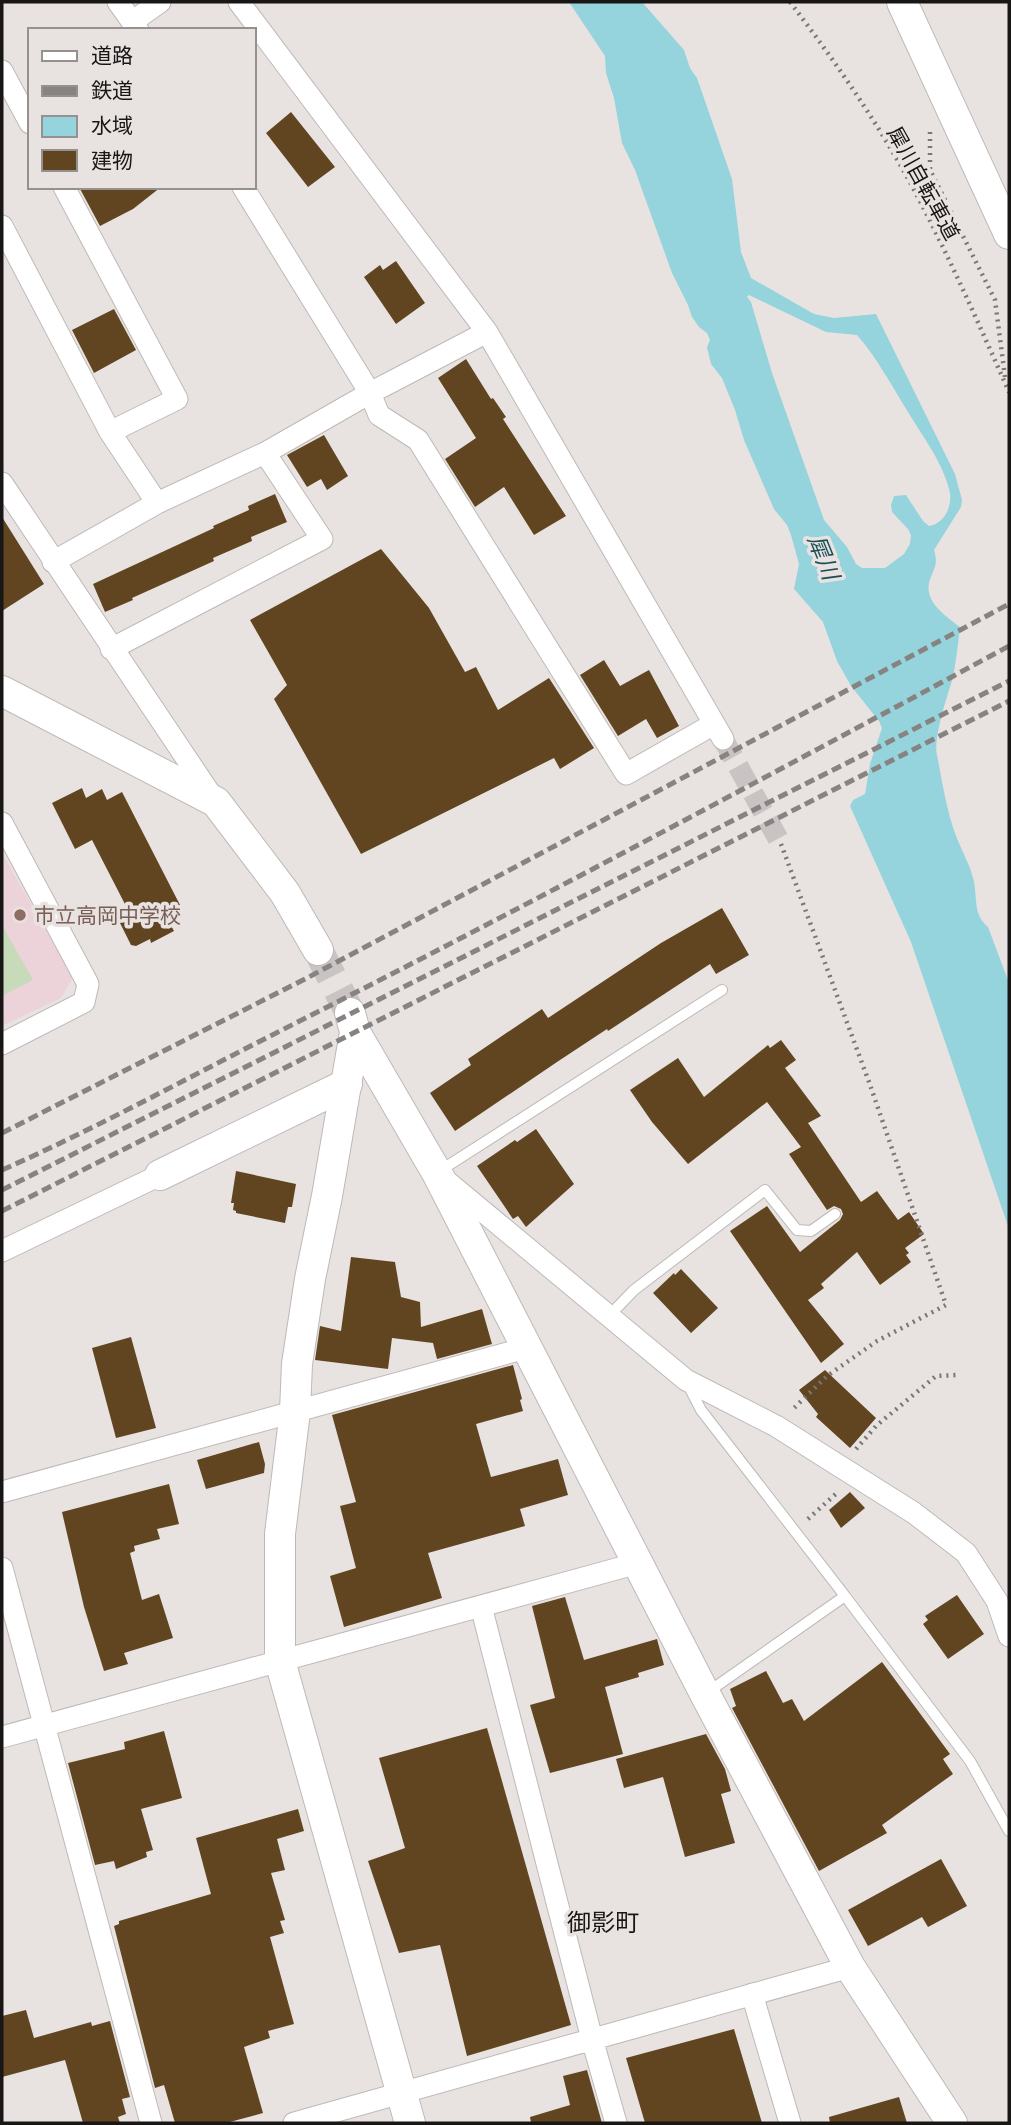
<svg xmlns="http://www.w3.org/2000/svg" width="1011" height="2125" viewBox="0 0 1011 2125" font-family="'PT Serif','Noto Sans JP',serif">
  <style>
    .education { fill: #ecd3da }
    .green { fill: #c7daba }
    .water { fill: #95d3dd; fill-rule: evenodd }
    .building { fill: #614520 }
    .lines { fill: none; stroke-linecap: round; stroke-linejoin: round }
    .street-tunnel { stroke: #c9c4c3; stroke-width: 21; stroke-dasharray: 21 10; stroke-linecap: butt }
    .secondary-tunnel { stroke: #c9c4c3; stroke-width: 30; stroke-dasharray: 30 15; stroke-linecap: butt }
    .lane-casing { stroke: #beb9b7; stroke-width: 12 }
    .street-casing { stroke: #beb9b7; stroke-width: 23 }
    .secondary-casing { stroke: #beb9b7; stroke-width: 32 }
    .path { stroke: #797674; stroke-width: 4.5; stroke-dasharray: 2 5; stroke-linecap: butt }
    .lane { stroke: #fff; stroke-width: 10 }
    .street { stroke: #fff; stroke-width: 21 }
    .secondary { stroke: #fff; stroke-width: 30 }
    .rail { stroke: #878381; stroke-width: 5; stroke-dasharray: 10 5; stroke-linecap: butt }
    .education-dot { fill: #8d6e63; stroke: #e8e3e1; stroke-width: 2.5 }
    .labels { text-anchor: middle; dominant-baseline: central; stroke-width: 7; stroke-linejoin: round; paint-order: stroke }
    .street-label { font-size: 21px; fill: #191716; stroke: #e8e3e1 }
    .education-label { font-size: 21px; fill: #785e54; stroke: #e8e3e1; text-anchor: start }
    .water-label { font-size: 23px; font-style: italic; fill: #1a4f57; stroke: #e8e3e1 }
    .quarter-label { font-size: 24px; fill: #191716; stroke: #e8e3e1 }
  </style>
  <rect width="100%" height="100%" fill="#e8e3e1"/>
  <path class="education" d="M 2,853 L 73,978 L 61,998 L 2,1026 Z"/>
  <path class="green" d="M 2,925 L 33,980 L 2,996 Z"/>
  <path class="water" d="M 569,2 L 642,2 L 684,50 L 690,68 L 697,78 L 732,179 L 741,252 L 751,278 L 814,314 L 834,318 L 876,314 L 955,474 L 962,500 L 961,507 L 934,550 C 939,566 933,568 929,583 C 925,603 947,617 960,627 C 958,645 956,663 952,681 C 947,696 933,740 937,755 C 942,780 946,808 955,833 C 960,848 969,862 973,878 C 978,895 972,914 988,927 L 1009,983 L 1009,1229 L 911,942 L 850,806 L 853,800 L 865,794 L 870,764 L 882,728 L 879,721 L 851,686 L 837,661 L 823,622 L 794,589 L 799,564 L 791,535 L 787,525 L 774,509 L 744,440 L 735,410 L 722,378 L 711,364 L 707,347 L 710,340 L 707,333 L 699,327 L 692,317 L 688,305 L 672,273 L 635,170 L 622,143 L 614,98 L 606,73 L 605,56 ZM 749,295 L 826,332 L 857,335 C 877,358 892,386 908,412 C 923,437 944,464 950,493 C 952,507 944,524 929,526 L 923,521 L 906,495 L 894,496 L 891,505 L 892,512 L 908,529 L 911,535 L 910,544 L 904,554 L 885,568 L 862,568 L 856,564 L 847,547 L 824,520 L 772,373 L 751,302 L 747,297 Z"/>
  <path class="building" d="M 291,112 L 335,167 L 308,187 L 266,133 Z
    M 79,187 L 161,187 L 133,209 L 100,226 Z
    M 396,261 L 425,303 L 396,324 L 364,277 L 380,265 L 383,270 Z
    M 114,309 L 136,350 L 94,373 L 72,330 Z
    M 466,359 L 491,399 L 493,398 L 506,417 L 503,419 L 566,516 L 534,535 L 504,487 L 475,507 L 445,459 L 476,438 L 438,378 Z
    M 324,435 L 348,476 L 327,490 L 321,479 L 307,487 L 287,455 Z
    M 275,494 L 287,522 L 251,537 L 252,541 L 213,558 L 214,561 L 132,598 L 133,600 L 105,612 L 93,584 L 214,528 L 213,526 L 249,510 L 248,506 Z
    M 2,517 L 44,584 L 2,611 Z
    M 381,549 L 429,608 L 465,672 L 476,667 L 498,710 L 549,678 L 594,748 L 560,769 L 554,758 L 361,854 L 274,699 L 287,685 L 250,620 Z
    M 604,660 L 620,686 L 649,670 L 679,726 L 657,738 L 646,719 L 618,736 L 580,675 Z
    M 82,788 L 86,798 L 102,789 L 107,800 L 122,792 L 180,905 L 164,913 L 174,931 L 151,943 L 150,939 L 136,946 L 131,945 L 117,917 L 129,912 L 92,840 L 75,849 L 52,803 Z
    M 722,908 L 749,955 L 716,974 L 710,964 L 608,1031 L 607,1029 L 557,1062 L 455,1131 L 430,1093 L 471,1065 L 468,1059 L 542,1009 L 548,1018 L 661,943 Z
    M 781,1040 L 796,1060 L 785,1068 L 821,1116 L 808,1123 L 861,1202 L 877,1191 L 898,1220 L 909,1212 L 924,1234 L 905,1248 L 909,1253 L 906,1255 L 911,1262 L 880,1285 L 857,1252 L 821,1284 L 824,1288 L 808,1300 L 844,1344 L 821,1363 L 730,1231 L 767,1206 L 800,1252 L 840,1220 L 843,1214 L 841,1209 L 834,1206 L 827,1210 L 789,1154 L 801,1147 L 767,1102 L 688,1164 L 652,1122 L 630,1090 L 678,1058 L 704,1097 L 768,1045 L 770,1048 Z
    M 536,1129 L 574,1184 L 526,1227 L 518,1216 L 513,1219 L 477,1166 L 515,1140 L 517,1142 Z
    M 236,1171 L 296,1184 L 292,1207 L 288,1207 L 285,1223 L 236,1213 L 236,1211 L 233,1210 L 234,1203 L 231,1203 Z
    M 351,1257 L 395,1262 L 401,1297 L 420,1302 L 421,1327 L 482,1309 L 492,1344 L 437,1359 L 433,1343 L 392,1338 L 388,1369 L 315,1360 L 320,1326 L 341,1331 Z
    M 681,1269 L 718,1308 L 691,1333 L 653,1293 L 674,1273 L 675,1275 Z
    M 131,1337 L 156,1428 L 116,1438 L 92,1348 Z
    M 513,1365 L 522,1399 L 520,1400 L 523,1411 L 476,1424 L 491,1477 L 558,1459 L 568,1495 L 520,1509 L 525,1526 L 428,1553 L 442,1598 L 344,1627 L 330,1576 L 356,1568 L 340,1506 L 356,1502 L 332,1415 Z
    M 825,1370 L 876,1418 L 850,1448 L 816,1417 L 818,1414 L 799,1390 Z
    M 259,1442 L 265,1464 L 264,1473 L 206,1489 L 197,1460 Z
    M 169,1484 L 179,1524 L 157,1529 L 160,1539 L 134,1546 L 135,1551 L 130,1553 L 142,1600 L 159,1594 L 173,1638 L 124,1653 L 128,1664 L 104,1671 L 84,1607 L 62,1512 Z
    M 850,1492 L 865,1508 L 841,1528 L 829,1510 Z
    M 957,1595 L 984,1634 L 948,1659 L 923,1624 L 928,1620 L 925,1616 Z
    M 565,1597 L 584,1660 L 657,1639 L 664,1665 L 638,1673 L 639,1677 L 605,1687 L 623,1754 L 550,1773 L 530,1705 L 555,1698 L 532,1606 Z
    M 882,1662 L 950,1754 L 943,1759 L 953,1774 L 882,1825 L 887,1833 L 819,1871 L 732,1708 L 736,1706 L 730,1689 L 766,1671 L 783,1703 L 792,1699 L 804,1721 Z
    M 487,1728 L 571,2025 L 467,2056 L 440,1945 L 399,1953 L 368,1861 L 405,1848 L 379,1758 Z
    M 164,1731 L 182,1798 L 141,1809 L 153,1850 L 146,1852 L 147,1857 L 116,1869 L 114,1861 L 95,1865 L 68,1763 L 125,1749 L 124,1742 Z
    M 706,1734 L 725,1769 L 731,1791 L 721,1794 L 735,1843 L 685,1857 L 663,1777 L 624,1788 L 616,1759 Z
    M 298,1809 L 304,1831 L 277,1839 L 285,1870 L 271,1873 L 285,1920 L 280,1921 L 284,1933 L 270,1937 L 294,2024 L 268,2031 L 270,2038 L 244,2047 L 263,2113 L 226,2123 L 175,2123 L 164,2085 L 155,2088 L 114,1926 L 119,1924 L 119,1921 L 211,1894 L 196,1838 Z
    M 941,1859 L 967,1906 L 928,1927 L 922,1917 L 868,1946 L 848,1910 Z
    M 26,2010 L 34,2038 L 91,2022 L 92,2026 L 110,2021 L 130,2097 L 122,2099 L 126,2114 L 118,2117 L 120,2123 L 83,2123 L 65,2060 L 2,2077 L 2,2016 Z
    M 734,2029 L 762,2123 L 645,2123 L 626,2058 Z
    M 587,2070 L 602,2123 L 531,2123 L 530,2117 L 570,2105 L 563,2076 Z
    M 899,2097 L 907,2123 L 830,2123 L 829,2117 Z"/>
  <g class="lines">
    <path class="street-tunnel" d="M 723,739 L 781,844"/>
    <path class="secondary-tunnel" d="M 318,950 L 350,1013"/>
    <g class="lane-casing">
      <path id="lane" d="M 438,1172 L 722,990
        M 609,1316 L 634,1290 L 765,1190 L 797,1230 L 811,1231 L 835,1214
        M 687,1383 L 701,1410 L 845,1596
        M 708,1692 L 845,1596 L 970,1761 L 1009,1831"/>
    </g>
    <g class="street-casing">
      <path id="street" d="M 118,2 L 138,30
        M 239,2 L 487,332 L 723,739
        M 132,22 L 160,2
        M 2,71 L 30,123
        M 64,187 L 177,399 L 110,432
        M 243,187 L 370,393 L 379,415 L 418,440 L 626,774 L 714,724
        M 2,226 L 110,432 L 157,503
        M 2,483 L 213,798
        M 53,562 L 157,503 L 265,453 L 370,393 L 487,332
        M 111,649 L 322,539 L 265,453
        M 2,823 L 88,984 L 84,1002 L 2,1044
        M 444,1179 L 686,1380 L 776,1426 L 914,1513 L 966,1553 L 997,1601 L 1009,1636
        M 2,1251 L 160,1175
        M 2,1492 L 526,1348
        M 2,1568 L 151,2123
        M 481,1606 L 592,2039 L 616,2123
        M 2,1737 L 638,1563
        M 752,1994 L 790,2123
        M 294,2123 L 850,1967"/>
    </g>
    <g class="secondary-casing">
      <path id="secondary" d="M 902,2 L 1009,234
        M 2,691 L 216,802 L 285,893 L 318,950
        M 350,1013 L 355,1032 L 437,1173 L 705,1694 L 850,1967 L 952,2123
        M 355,1032 L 327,1196 L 310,1279 L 297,1364 L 295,1411 L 280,1534 L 280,1661 L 410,2123
        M 160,1175 L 347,1084"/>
    </g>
    <path class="path" d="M 790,2 C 834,60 876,120 911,184 C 947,252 978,322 1009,392
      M 930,132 L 930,170 L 995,300 L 1005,377
      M 781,844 L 869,1082 L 946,1305 L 877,1341 L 827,1376 L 794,1408
      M 856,1449 L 876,1426 L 936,1376 L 956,1375
      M 808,1519 L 838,1492"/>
    <use href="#lane" class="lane"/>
    <use href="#street" class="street"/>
    <use href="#secondary" class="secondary"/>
    <path class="rail" d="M 2,1133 L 305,979 L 1009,604
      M 2,1170 C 97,1128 189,1077 282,1030 C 527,906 768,776 1009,646
      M 2,1190 L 1009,681
      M 2,1211 L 1009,701"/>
  </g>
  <circle class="education-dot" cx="20" cy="915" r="7"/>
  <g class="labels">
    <g class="street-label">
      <text transform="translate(924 183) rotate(61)">犀川自転車道</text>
    </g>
    <g class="education-label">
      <text x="34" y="915">市立高岡中学校</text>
    </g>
    <g class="water-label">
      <text transform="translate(824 557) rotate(68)">犀川</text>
    </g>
    <g class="quarter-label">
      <text x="603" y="1922">御影町</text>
    </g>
  </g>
  <rect width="1011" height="2125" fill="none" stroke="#191716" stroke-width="7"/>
  <rect x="28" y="28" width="228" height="161" fill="#e8e3e1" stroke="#959190" stroke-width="2"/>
  <rect x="42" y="51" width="35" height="10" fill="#ffffff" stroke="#959190" stroke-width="2"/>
  <text x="91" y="63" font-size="21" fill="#191716">道路</text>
  <rect x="42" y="86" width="35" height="10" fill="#878381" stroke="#959190" stroke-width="2"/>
  <text x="91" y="98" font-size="21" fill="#191716">鉄道</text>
  <rect x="42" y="116" width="35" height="21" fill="#95d3dd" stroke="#959190" stroke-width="2"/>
  <text x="91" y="133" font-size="21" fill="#191716">水域</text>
  <rect x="42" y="150" width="35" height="21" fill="#614520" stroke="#959190" stroke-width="2"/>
  <text x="91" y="168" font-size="21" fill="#191716">建物</text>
</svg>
